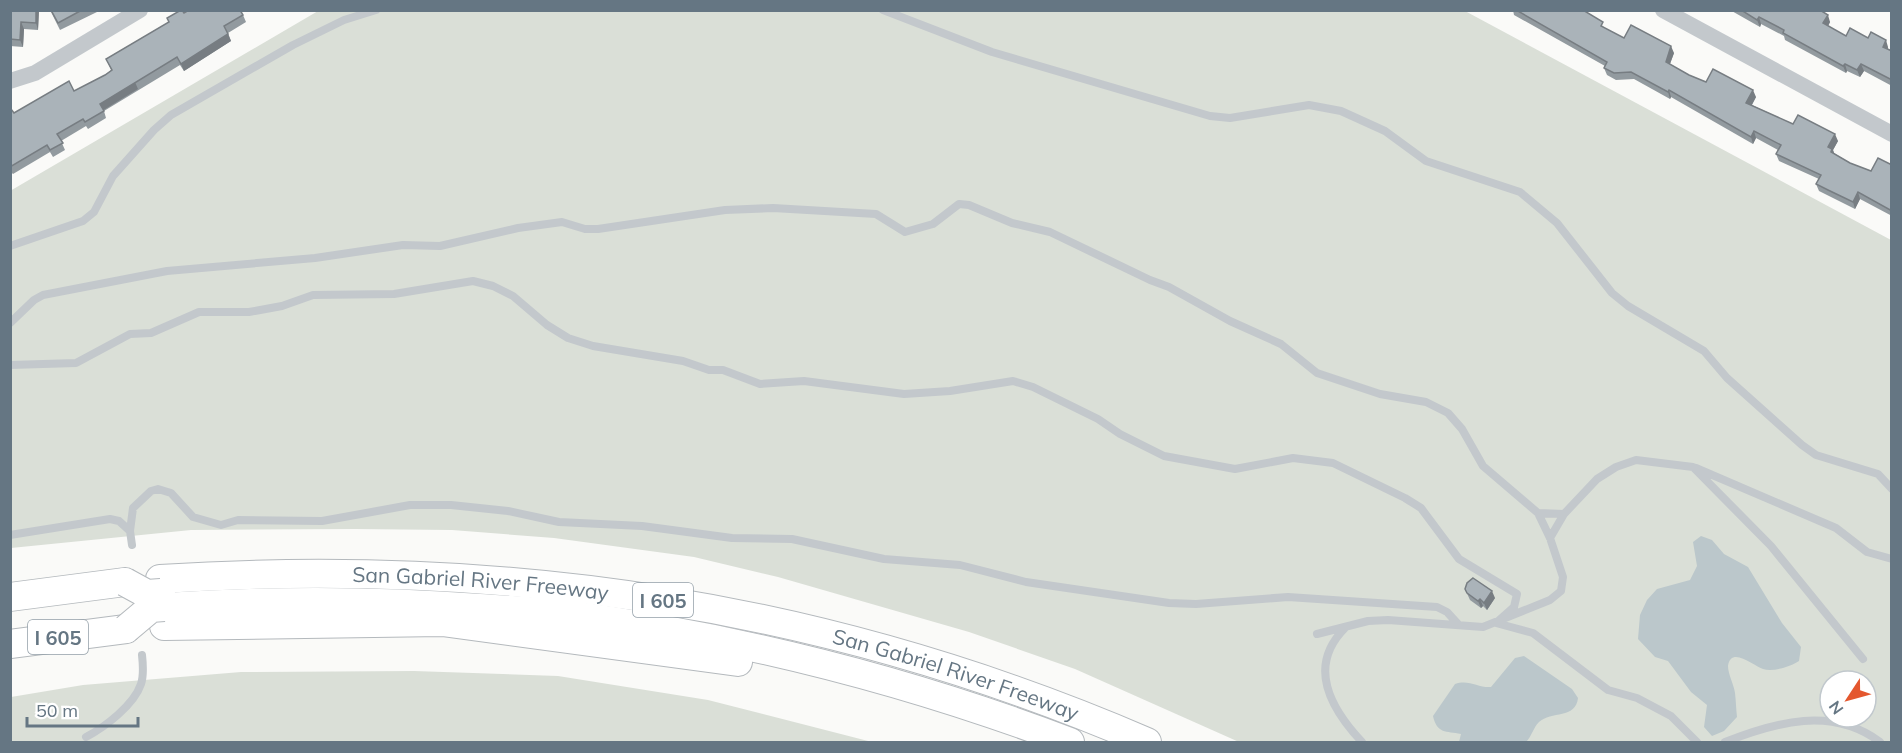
<svg xmlns="http://www.w3.org/2000/svg" width="1902" height="753" viewBox="0 0 1902 753" font-family="Mulish,sans-serif">
  <style>
    .green { fill: #dadfd7; fill-rule: evenodd }
    .water { fill: #bbc7cb }
    .lines { fill: none; stroke-linecap: round; stroke-linejoin: round }
    .highway-casing { stroke: #b4b9bd; stroke-width: 30 }
    .lane { stroke: #c3c8cc; stroke-width: 8 }
    .street { stroke: #c3c8cc; stroke-width: 16 }
    .highway { stroke: #fff; stroke-width: 28 }
    .highway-bridge-casing { stroke: #b4b9bd; stroke-width: 30; stroke-linecap: butt }
    .highway-bridge { stroke: #fff; stroke-width: 28 }
    .wall { fill: #929a9f }
    .shaded-wall { fill: #777d82 }
    .building { fill: #aab3b9; stroke: #777d82; stroke-width: 1.5 }
    .labels { text-anchor: middle; dominant-baseline: central; stroke-width: 6; stroke-linejoin: round; paint-order: stroke }
    .shield { fill: #fff; stroke: #939fa8; stroke-width: 1.5 }
    .shield-label { font-size: 20px; font-weight: bold; fill: #657683 }
    .street-label { font-size: 21px; fill: #657683; stroke: #fff }
  </style>
  <rect width="100%" height="100%" fill="#fafaf8"/>
  <path class="green" d="M 318,11 L 1465,11 L 1891,240 L 1891,742 L 1239,742 L 1075,669 L 969,632 L 778,577 L 694,557 L 554,538 L 452,530 L 355,529 L 191,530 L 11,548 L 10,191 ZM 1830,681 L 1866,681 L 1866,717 L 1830,717 Z
    M 414,671 L 558,676 L 708,700 L 872,742 L 11,742 L 11,697 L 83,685 L 241,672 Z"/>
  <path class="water" d="M 1701,536 L 1712,540 L 1724,554 L 1748,567 L 1782,623 L 1801,647 L 1799,661 C 1790,667 1773,672 1763,669 C 1755,667 1731,645 1728,666 C 1728,674 1734,685 1735,693 C 1736,701 1736,709 1737,717 L 1724,731 L 1712,736 L 1704,727 L 1707,705 L 1691,692 L 1668,661 L 1655,657 L 1638,639 L 1640,615 L 1647,600 L 1657,589 L 1690,580 L 1697,566 L 1693,542 Z
    M 1524,656 L 1572,689 L 1578,698 C 1576,719 1551,711 1539,722 C 1533,728 1532,736 1526,742 L 1459,742 L 1461,734 C 1446,731 1437,734 1433,716 L 1455,684 C 1469,679 1478,688 1491,687 L 1515,658 Z"/>
  <g class="lines">
    <g class="highway-casing">
      <g id="highway">
        <path id="s1" d="M 160,579 C 506,557 827,604 1147,742"/>
        <path d="M 10,597 L 125,582"/>
        <path d="M 164,607 C 270,600 374,600 479,608 C 507,610 535,611 563,614 C 737,637 907,680 1070,742"/>
        <path d="M 164,626 L 442,622 L 738,662"/>
        <path d="M 10,644 L 126,629"/>
      </g>
    </g>
    <path class="lane" d="M 883,10 L 992,52 L 1210,116 L 1230,118 L 1309,105 L 1341,111 L 1385,131 L 1426,161 L 1520,192 L 1557,223 L 1612,293 L 1628,306 L 1704,351 L 1727,378 L 1802,445 L 1816,455 L 1878,474 L 1892,489
      M 10,246 L 83,221 L 94,212 L 113,176 L 154,130 L 171,115 L 293,45 L 344,20 L 376,10
      M 10,323 L 34,300 L 43,295 L 167,271 L 315,258 L 403,245 L 440,246 L 518,228 L 562,222 L 585,229 L 598,229 L 725,210 L 773,208 L 876,214 L 905,232 L 933,224 L 959,204 L 969,205 L 1012,223 L 1050,232 L 1150,280 L 1169,287 L 1230,321 L 1281,344 L 1317,373 L 1380,394 L 1426,402 L 1448,413 L 1462,429 L 1483,466 L 1538,513 L 1550,538 L 1563,577 L 1561,591 L 1550,600 L 1483,627 L 1388,620 L 1368,621 L 1317,634
      M 10,365 L 76,363 L 130,334 L 151,333 L 199,312 L 249,312 L 282,306 L 313,295 L 394,294 L 473,281 L 493,286 L 513,296 L 547,325 L 568,338 L 593,346 L 683,361 L 709,370 L 723,370 L 760,384 L 804,381 L 904,394 L 950,391 L 1013,381 L 1033,387 L 1098,419 L 1120,434 L 1164,456 L 1235,469 L 1293,458 L 1333,463 L 1405,498 L 1421,508 L 1459,559 L 1517,594 L 1514,607 L 1496,623 L 1533,633 L 1608,690 L 1637,698 L 1671,716 L 1697,742
      M 1696,468 L 1836,528 L 1867,552 L 1892,559
      M 1538,513 L 1564,514 L 1597,479 L 1616,467 L 1636,460 L 1693,467 L 1771,546 L 1863,659
      M 130,531 L 133,508 L 151,491 L 158,489 L 171,493 L 193,517 L 221,525 L 238,520 L 322,521 L 410,505 L 451,505 L 508,511 L 559,522 L 642,526 L 732,538 L 792,539 L 884,559 L 960,565 L 1026,582 L 1169,603 L 1196,604 L 1288,597 L 1437,607 L 1447,612 L 1458,624
      M 10,535 L 110,519 L 119,521 L 130,531 L 132,545
      M 1550,538 L 1564,514
      M 1345,628 C 1307,666 1330,708 1362,742
      M 86,737 C 105,727 134,705 141,684 C 144,675 143,664 142,655
      M 1725,742 C 1776,722 1832,706 1880,742"/>
    <path class="street" d="M 1663,10 L 1892,134
      M 10,81 L 35,73 L 140,10"/>
    <use href="#highway" class="highway"/>
    <g class="highway-bridge-casing">
      <path id="highway-bridge" d="M 125,582 L 147,594 L 161,593
        M 126,629 L 151,608 L 164,607"/>
    </g>
    <use href="#highway-bridge" class="highway-bridge"/>
  </g>
  <path class="wall" d="M 10,10 L 39,10 L 38,30 L 24,29 L 23,47 L 10,46 Z
    M 50,10 L 97,10 L 97,12 L 60,30 Z
    M 1513,10 L 1587,10 L 1586,12 L 1605,28 L 1624,38 L 1674,53 L 1670,64 L 1689,75 L 1706,82 L 1756,97 L 1752,105 L 1793,124 L 1838,141 L 1833,150 L 1834,153 L 1850,163 L 1871,171 L 1892,165 L 1892,216 L 1860,199 L 1855,209 L 1819,191 L 1816,184 L 1819,179 L 1779,161 L 1776,154 L 1778,150 L 1756,138 L 1753,144 L 1671,97 L 1670,99 L 1634,79 L 1616,80 L 1607,75 L 1604,68 L 1605,66 L 1514,15 Z
    M 1730,10 L 1820,10 L 1830,22 L 1828,26 L 1846,36 L 1868,38 L 1888,47 L 1888,49 L 1892,51 L 1892,86 L 1864,71 L 1860,77 L 1847,71 L 1846,73 L 1785,40 L 1784,36 L 1761,24 L 1760,27 Z
    M 184,13 L 243,15 L 246,22 L 228,33 L 231,41 L 184,71 L 180,65 L 104,111 L 106,118 L 88,129 L 86,126 L 61,141 L 65,150 L 53,157 L 50,152 L 13,174 L 10,171 L 10,109 L 14,113 L 74,91 L 105,75 L 111,70 L 106,59 L 169,22 L 167,18 Z
    M 1465,589 L 1495,598 L 1487,610 L 1483,606 L 1481,608 L 1470,600 Z"/>
  <path class="shaded-wall" d="M 36,10 L 39,10 L 38,30 L 36,23 Z
    M 1828,15 L 1830,22 L 1826,30 L 1823,23 Z
    M 1759,17 L 1761,24 L 1760,27 L 1757,20 Z
    M 21,22 L 24,29 L 23,47 L 20,40 Z
    M 228,34 L 231,41 L 184,71 L 181,64 Z
    M 1886,40 L 1888,47 L 1886,54 L 1883,47 Z
    M 1671,46 L 1674,53 L 1668,69 L 1666,62 Z
    M 1845,64 L 1847,71 L 1846,73 L 1843,66 Z
    M 1861,64 L 1864,71 L 1860,77 L 1857,70 Z
    M 135,82 L 138,89 L 102,111 L 100,104 Z
    M 1669,90 L 1671,97 L 1670,99 L 1668,92 Z
    M 1753,90 L 1756,97 L 1749,110 L 1746,103 Z
    M 1754,131 L 1756,138 L 1753,144 L 1751,137 Z
    M 1835,134 L 1838,141 L 1833,150 L 1835,156 L 1831,153 L 1828,147 Z
    M 1858,192 L 1860,199 L 1855,209 L 1853,202 Z
    M 1492,591 L 1495,598 L 1487,610 L 1484,603 Z
    M 1480,599 L 1483,606 L 1481,608 L 1478,601 Z"/>
  <path class="building" d="M 10,10 L 36,10 L 36,23 L 21,22 L 20,40 L 10,39 Z
    M 51,10 L 82,10 L 58,23 Z
    M 181,10 L 182,10 L 184,13 L 189,10 L 240,10 L 243,15 L 224,26 L 228,34 L 181,64 L 177,57 L 100,104 L 104,111 L 85,122 L 83,119 L 57,134 L 63,143 L 50,150 L 47,145 L 10,167 L 10,109 L 11,109 L 14,113 L 69,81 L 74,91 L 105,75 L 112,70 L 106,59 L 169,22 L 167,18 Z
    M 1516,10 L 1583,10 L 1603,22 L 1601,26 L 1624,38 L 1631,25 L 1671,46 L 1666,62 L 1689,75 L 1706,82 L 1713,69 L 1753,90 L 1746,103 L 1793,124 L 1798,115 L 1835,134 L 1828,147 L 1832,149 L 1831,152 L 1850,163 L 1871,171 L 1878,158 L 1892,165 L 1892,211 L 1858,192 L 1853,202 L 1828,190 L 1816,184 L 1821,175 L 1776,154 L 1781,145 L 1754,131 L 1751,137 L 1669,90 L 1668,92 L 1631,72 L 1614,73 L 1604,68 L 1607,62 Z
    M 1741,10 L 1820,10 L 1828,15 L 1823,23 L 1846,36 L 1850,28 L 1868,38 L 1871,32 L 1886,40 L 1883,47 L 1892,51 L 1892,80 L 1861,64 L 1857,70 L 1845,64 L 1843,66 L 1783,33 L 1784,30 L 1759,17 L 1757,20 Z
    M 1473,578 L 1492,591 L 1484,603 L 1480,599 L 1478,601 L 1467,593 L 1465,589 L 1467,583 Z"/>
  <g class="labels">
    <g class="shield">
      <rect x="633" y="583" width="60" height="34" rx="4.5"/>
      <rect x="28" y="620" width="60" height="34" rx="4.5"/>
    </g>
    <g class="shield-label">
      <text x="663" y="600">I 605</text>
      <text x="58" y="637">I 605</text>
    </g>
    <g class="street-label">
      <text stroke="none"><textPath href="#s1" startOffset="321">San Gabriel River Freeway</textPath></text>
      <text stroke="none"><textPath href="#s1" startOffset="807">San Gabriel River Freeway</textPath></text>
    </g>
  </g>
  <rect width="1902" height="753" fill="none" stroke="#657683" stroke-width="24"/>
  <g transform="translate(1848 699) rotate(234)"><circle r="28" fill="#ffffff" stroke="#c1c8cd" stroke-width="1.5"/>
  <path d="M0-4.5L10 22L0 15L-10 22Z" fill="#e4572e"/>
  <text y="-9" font-size="16" font-weight="bold" text-anchor="middle" fill="#657683">N</text>
  </g>
  <path d="M27 717v9h111v-9" fill="none" stroke="#657683" stroke-width="3"/>
  <text x="36" y="717" font-size="18" fill="#657683" stroke="#ffffff" stroke-width="4.5" paint-order="stroke">50 m</text>
</svg>
